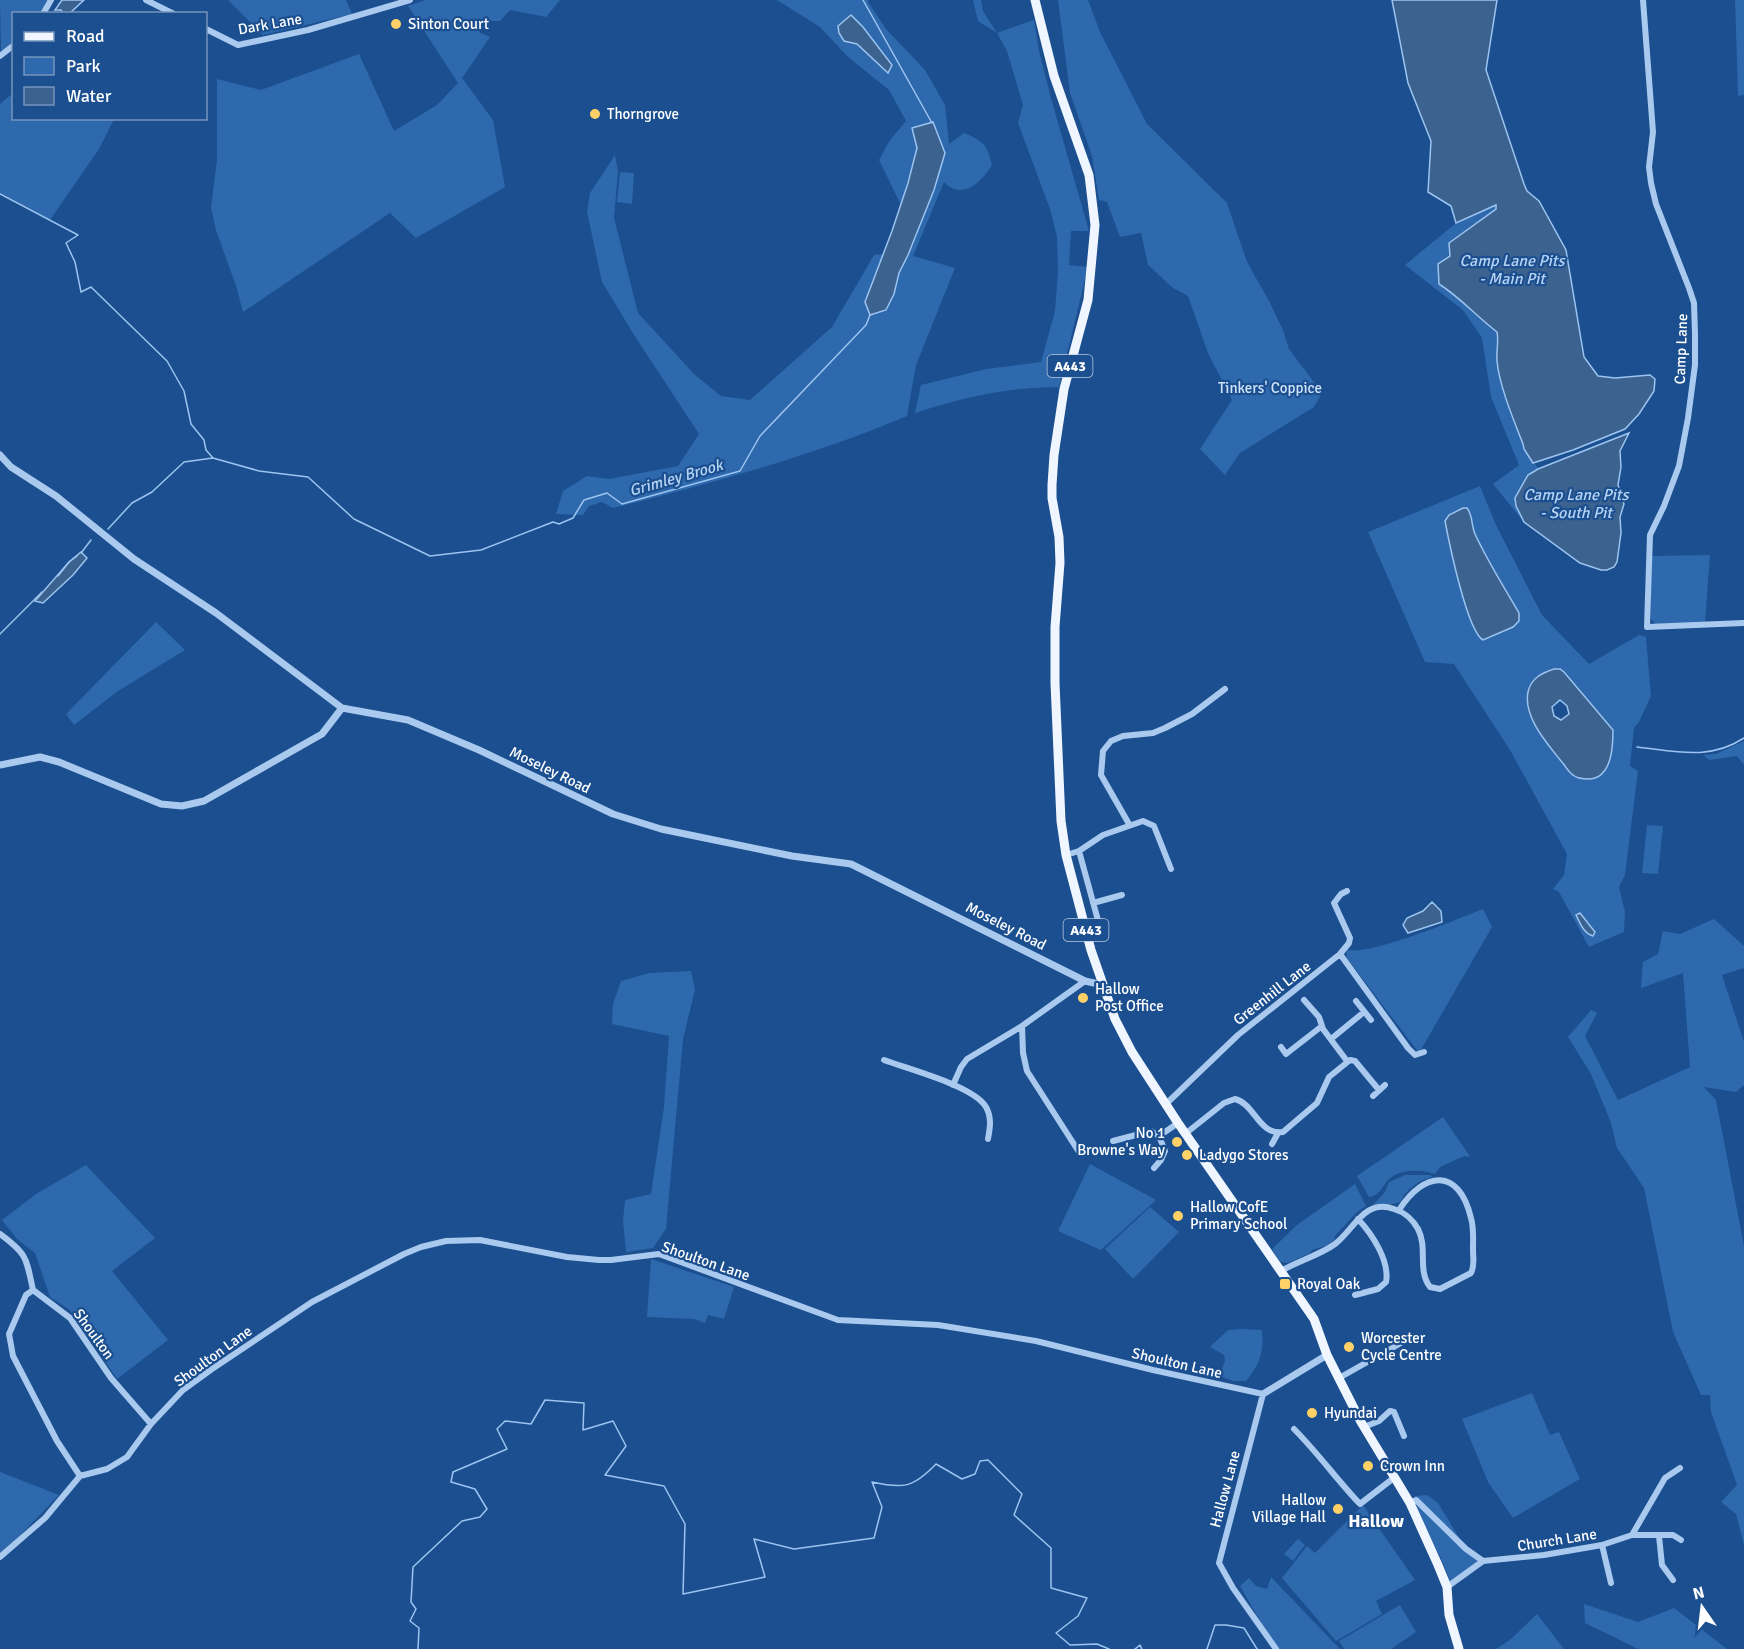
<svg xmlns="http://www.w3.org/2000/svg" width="1744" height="1649" viewBox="0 0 1744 1649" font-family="Signika,sans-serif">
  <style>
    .green { fill: #2e69ad; fill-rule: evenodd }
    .water { fill: #3c6290; stroke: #9cc4f0; stroke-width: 1.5; fill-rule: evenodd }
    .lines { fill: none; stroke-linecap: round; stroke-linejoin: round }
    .stream { stroke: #9cc4f0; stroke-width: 1.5 }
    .minor { stroke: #a9c9ee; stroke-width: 6 }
    .tertiary { stroke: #a9c9ee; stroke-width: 7 }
    .primary { stroke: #f0f6ff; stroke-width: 9 }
    .poi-dot { fill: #ffd166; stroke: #1b4f8f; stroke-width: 2 }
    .labels { text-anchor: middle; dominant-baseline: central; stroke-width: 4.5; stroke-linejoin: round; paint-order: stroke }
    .shield { fill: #1b4f8f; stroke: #bbcadd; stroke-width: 1.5 }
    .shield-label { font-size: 14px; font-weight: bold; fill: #fff }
    .street-label { font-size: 15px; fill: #fff; stroke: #1b4f8f }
    .poi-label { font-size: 15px; fill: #fff; stroke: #1b4f8f; text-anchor: start }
    .park-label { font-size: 15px; fill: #cfe3fa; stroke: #1b4f8f }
    .water-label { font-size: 16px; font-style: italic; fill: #b5d3f5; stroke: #1b4f8f }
    .quarter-label { font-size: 18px; font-weight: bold; fill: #fff; stroke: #1b4f8f }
  </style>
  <rect width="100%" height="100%" fill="#1b4f8f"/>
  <path class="green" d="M 0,0 L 49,0 L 41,13 L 14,14 L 13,42 L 1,52 Z
    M 228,0 L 346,0 L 352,14 L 263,35 Z
    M 425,0 L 560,0 L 546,17 L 510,10 L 500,21 L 484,21 L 479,32 L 490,37 L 462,78 L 493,120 L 505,187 L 416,238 L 390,213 L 243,312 L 236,286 L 216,230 L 211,208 L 217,160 L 217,79 L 261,90 L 359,54 L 394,131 L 437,105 L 458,83 L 408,6 Z
    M 777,0 L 869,0 L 868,2 L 886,29 L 925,70 L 945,105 L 949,144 L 964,133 C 983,141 987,144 992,165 C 982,182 962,201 944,182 L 913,256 L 955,268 L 916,365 L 907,416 C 812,456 713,483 613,508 L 602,502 L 589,506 L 583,515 L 556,514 L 563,491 L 587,476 L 609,479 L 678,466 L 699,434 L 634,335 L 602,282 L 587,212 L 590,193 L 615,155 L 618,171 L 614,218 L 638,313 L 695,375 L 721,396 L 750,400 L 832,327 L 874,255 L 884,254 L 872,282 L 894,294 L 899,273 L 908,255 L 934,190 L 945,152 L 933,122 L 917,148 L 901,205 L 879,160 L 890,140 L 906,121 L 889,90 L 848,57 L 820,27 ZM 851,16 L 863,27 L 892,65 L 888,73 L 857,44 L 844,41 L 839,33 L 838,26 Z
    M 973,0 L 981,0 L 983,11 L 997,33 L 1034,20 L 1039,51 L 1051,98 L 1089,231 L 1071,231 L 1069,265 L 1088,267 L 1059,387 C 1009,387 961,398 915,413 L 921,385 L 986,369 L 1041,362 L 1055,311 L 1058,271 L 1057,237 L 1050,209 L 1018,123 L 1023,105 L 1007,51 L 997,33 L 978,21 Z
    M 1058,0 L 1088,0 L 1100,32 L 1147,124 L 1227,203 L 1247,262 L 1269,301 L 1283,330 L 1289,349 L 1322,393 L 1314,407 L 1240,453 L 1225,475 L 1200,449 L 1232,400 L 1208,353 L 1188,296 L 1173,288 L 1148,265 L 1141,233 L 1120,237 L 1107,202 L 1099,200 L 1092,156 L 1070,93 Z
    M 1735,0 L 1744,0 L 1744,95 L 1738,96 Z
    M 13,93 L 14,118 L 114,119 L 99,149 L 50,220 L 0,194 L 0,104 Z
    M 620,172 L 634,173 L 632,204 L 617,202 Z
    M 1496,205 L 1497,208 L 1449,243 L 1450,256 L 1439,284 C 1461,298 1477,317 1497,332 L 1499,346 L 1497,361 L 1509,408 L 1523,444 L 1524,449 L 1539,469 L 1528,475 L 1516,506 L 1524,522 L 1493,484 L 1519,465 L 1491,397 L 1482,338 L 1463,310 L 1405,265 L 1456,223 Z
    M 1480,486 L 1496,525 L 1542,615 L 1589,664 L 1639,635 L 1646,637 L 1651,696 L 1639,722 L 1634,728 L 1630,766 L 1638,771 L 1625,875 L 1619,887 L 1625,912 L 1624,932 L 1589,947 L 1559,892 L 1553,889 L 1564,875 L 1567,854 L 1510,750 L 1454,664 L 1425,662 L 1368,532 ZM 1471,512 C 1473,541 1490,565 1505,589 L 1467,610 L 1445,521 ZM 1564,672 L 1587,701 L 1613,750 L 1539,732 Z
    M 1710,555 L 1705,623 L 1656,624 L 1651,619 L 1651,556 Z
    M 156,622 L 185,650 L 118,691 L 74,725 L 66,714 Z
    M 1744,741 L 1744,765 L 1737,756 L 1709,760 L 1703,755 L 1716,754 Z
    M 1647,825 L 1663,826 L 1658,874 L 1642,873 Z
    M 1483,909 L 1492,927 L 1419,1053 L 1346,957 L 1347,950 C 1372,955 1455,920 1483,909 Z
    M 1714,919 L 1744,946 L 1744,968 L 1722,975 L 1744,1042 L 1744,1085 L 1736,1092 L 1704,1087 L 1716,1100 L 1744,1246 L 1744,1545 L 1736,1514 L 1721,1502 L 1737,1485 L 1711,1412 L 1710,1395 L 1701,1395 L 1673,1332 L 1644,1188 L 1617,1148 L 1611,1123 L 1591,1074 L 1568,1037 L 1591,1010 L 1597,1013 L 1585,1036 L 1618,1100 L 1690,1067 L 1683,973 L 1641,988 L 1643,962 L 1658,954 L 1663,931 L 1680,934 Z
    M 691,971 L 695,990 L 683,1039 L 666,1229 L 653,1248 L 626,1252 L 623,1221 L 625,1200 L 651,1194 L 664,1107 L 669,1036 L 612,1024 L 613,1004 L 621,981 L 649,973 Z
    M 1443,1117 L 1469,1155 L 1469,1157 L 1464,1156 L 1440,1167 L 1435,1174 C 1422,1169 1400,1169 1389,1179 C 1381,1187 1381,1195 1369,1197 L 1357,1176 Z
    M 1090,1164 L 1156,1200 L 1101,1250 L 1058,1231 Z
    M 86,1165 L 155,1238 L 112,1271 L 168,1340 L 117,1379 L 70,1310 L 50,1297 L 35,1253 L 17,1239 L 2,1220 L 36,1194 Z
    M 1405,1175 L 1430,1175 L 1433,1177 C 1422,1179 1413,1185 1406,1193 C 1403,1195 1403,1199 1401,1201 C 1393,1207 1382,1202 1373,1205 L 1385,1192 L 1389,1182 Z
    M 1355,1184 L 1366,1206 L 1357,1212 L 1335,1236 L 1334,1240 L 1328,1245 L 1312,1250 L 1310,1253 L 1288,1263 L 1280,1262 L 1272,1249 L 1297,1225 Z
    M 1150,1207 L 1179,1232 L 1133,1279 L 1105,1249 Z
    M 651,1259 L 734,1287 L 724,1319 L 708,1315 L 705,1323 L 694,1319 L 647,1317 Z
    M 1239,1329 L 1262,1330 C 1264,1352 1260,1365 1246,1381 L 1233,1381 L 1220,1376 L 1225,1360 L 1224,1355 L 1210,1347 L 1228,1330 Z
    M 1532,1393 L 1550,1435 L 1559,1432 L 1580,1479 L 1513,1518 L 1488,1482 L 1462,1419 Z
    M 0,1472 L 59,1495 L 7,1549 L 0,1553 Z
    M 1427,1495 L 1438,1503 L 1466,1549 L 1483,1561 L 1450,1582 C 1442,1552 1419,1527 1415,1496 Z
    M 1363,1505 L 1415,1580 L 1376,1601 L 1382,1614 L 1336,1641 L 1282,1578 L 1307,1546 L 1315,1553 Z
    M 1298,1539 L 1305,1545 L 1293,1561 L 1284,1554 Z
    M 1271,1577 L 1340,1649 L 1276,1649 L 1240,1586 L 1249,1578 L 1256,1586 L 1267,1589 Z
    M 1584,1604 L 1638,1622 L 1674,1608 L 1727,1649 L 1638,1649 L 1585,1623 Z
    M 1400,1605 L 1416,1632 L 1391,1649 L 1344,1649 L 1339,1641 Z
    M 1537,1614 L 1564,1649 L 1496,1649 L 1511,1639 Z"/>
  <path class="water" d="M 62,0 L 84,0 L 70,13 L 63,14 L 61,10 L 55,10 Z
    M 1392,0 L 1497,0 L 1486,70 L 1524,184 L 1527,191 L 1539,201 L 1566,250 L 1584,357 L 1598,376 L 1615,378 L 1650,375 L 1655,379 L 1654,391 L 1639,414 L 1625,429 L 1573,450 L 1533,463 L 1524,449 L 1523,444 C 1514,421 1499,385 1497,361 C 1496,351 1499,342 1497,332 C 1477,317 1461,298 1439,284 L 1438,264 L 1450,256 L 1449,243 L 1496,209 L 1496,205 L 1456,223 L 1451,206 L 1428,192 L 1431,141 L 1408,83 Z
    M 851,15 L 863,27 L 892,65 L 888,73 L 857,44 L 844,41 L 839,33 L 838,26 Z
    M 933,122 L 945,153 L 934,190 L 908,255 L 899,273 L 894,294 L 886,310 L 870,315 L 865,302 L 892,231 L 908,183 L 917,148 L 912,128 Z
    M 1629,433 L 1620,451 L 1621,467 L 1618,485 L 1624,504 L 1620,517 L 1621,533 L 1617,562 L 1614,567 L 1607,570 L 1601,570 L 1580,563 L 1524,522 L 1516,506 L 1515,498 L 1528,475 L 1538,469 Z
    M 1463,508 L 1467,508 C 1473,515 1471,525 1475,534 C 1488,562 1504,587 1519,613 L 1519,621 L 1513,627 L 1483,640 C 1467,631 1449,542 1445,521 L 1449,515 Z
    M 81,552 L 87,558 L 73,575 L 43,603 L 35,601 L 69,562 Z
    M 1554,669 L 1560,669 L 1564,672 L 1613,730 C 1613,746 1612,777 1590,779 C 1585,779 1577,779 1573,775 C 1568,772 1565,765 1561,761 C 1547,743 1523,717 1528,692 C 1531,678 1542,673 1554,669 ZM 1560,700 L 1567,706 L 1569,714 L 1561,720 L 1554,716 L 1552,707 Z
    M 1432,902 L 1441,911 L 1442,922 L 1408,933 L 1403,925 L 1407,918 L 1423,911 Z
    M 1580,913 L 1595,932 L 1593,936 C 1584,934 1580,923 1576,915 Z"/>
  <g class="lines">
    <path class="stream" d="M 863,0 L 932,123
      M 0,194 L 78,235 L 66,243 L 75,262 L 81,292 L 91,287 L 167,361 L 184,391 L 191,424 L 204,440 L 206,450 L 213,458
      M 108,529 L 132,503 L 152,492 L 184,462 L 213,458 L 259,471 L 308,477 L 354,519 L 430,556 L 481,550 L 553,522 L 559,524 L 573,518 L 584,500 L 607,493 L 622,504 L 740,471 L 760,436 L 866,325 L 870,315
      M 81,553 L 91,540
      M 58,576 L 69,562 L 77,556
      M 0,634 L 42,592
      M 1637,747 C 1675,751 1709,761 1744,738
      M 418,1649 L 419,1628 L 410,1621 L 416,1609 L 411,1602 L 413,1567 L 462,1521 L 480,1517 L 487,1509 L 475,1489 L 451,1482 L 453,1472 L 507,1449 L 497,1429 L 505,1421 L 531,1424 L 545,1400 L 584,1403 L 583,1430 L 613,1421 L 626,1446 L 605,1475 L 664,1486 L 685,1524 L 683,1594 L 765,1577 L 754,1539 L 794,1549 L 874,1538 L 882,1507 L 872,1482 C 903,1489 913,1488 936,1464 L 962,1479 L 975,1474 L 980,1461 L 988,1460 L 1022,1494 L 1014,1515 L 1051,1548 L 1051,1588 L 1087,1598 L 1078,1616 L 1056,1633 L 1070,1645 L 1097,1644 L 1109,1649
      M 1135,1649 L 1140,1645 L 1142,1649
      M 1207,1649 L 1215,1625 L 1226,1625 L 1244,1628 L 1257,1649"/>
    <path class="minor" d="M 146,0 L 174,14
      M 1643,0 L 1653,132 L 1649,167 L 1651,183 L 1656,204 L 1689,288 L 1694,303 L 1695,334 L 1695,365 L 1688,418 L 1679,466 L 1664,506 L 1650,535 L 1647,627 L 1744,623
      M 43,14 L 51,0
      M 206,29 L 238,45 L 308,30 L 410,0
      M 0,56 L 14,45
      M 1129,824 L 1101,775 L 1103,751 L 1111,741 L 1123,736 L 1153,733 L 1165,728 L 1192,714 L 1225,689
      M 1079,851 L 1103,835 L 1143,821 L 1154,826 L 1171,869
      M 1066,855 L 1079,851 L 1102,935
      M 1093,903 L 1122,895
      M 1340,954 L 1408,1048 L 1415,1055 L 1424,1052
      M 1304,1000 L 1319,1017 L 1323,1029 L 1347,1061
      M 1356,1001 L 1371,1020
      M 1331,1039 L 1364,1012
      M 1281,1047 L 1286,1054 L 1322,1026
      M 884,1060 C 908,1069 974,1086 986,1107 C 992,1118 990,1128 988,1139
      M 953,1085 L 961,1067 L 967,1059 L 1022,1026
      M 1373,1096 L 1385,1085
      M 1166,1104 L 1238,1035 L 1340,954 L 1349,943 L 1350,938 L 1334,903 L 1341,894 L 1347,891
      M 1185,1134 L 1224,1103 L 1235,1099 C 1255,1104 1259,1136 1283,1132 L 1317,1103 L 1329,1077 L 1350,1060 L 1355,1061 L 1379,1090
      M 1113,1141 L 1151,1131 L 1159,1136 L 1178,1123
      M 1272,1144 L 1278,1133
      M 1079,1152 L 1027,1071 L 1023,1053 L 1022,1026 L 1085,981
      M 1154,1168 L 1161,1160 L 1165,1151 L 1159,1136
      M 0,1234 C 27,1254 26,1257 33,1290 L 70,1318 L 111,1378 L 151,1424
      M 1281,1271 C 1298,1261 1320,1255 1335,1244 C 1354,1230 1364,1198 1394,1209 C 1404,1212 1413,1220 1418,1229 C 1428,1248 1417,1270 1430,1287 L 1440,1289 L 1471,1273 C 1475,1265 1473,1258 1473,1250 C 1473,1239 1474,1228 1471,1218 C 1459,1167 1424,1171 1399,1210
      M 33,1290 L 26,1295 L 9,1334 L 13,1356 L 57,1441 L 80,1476
      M 1355,1295 L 1378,1289 L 1386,1282 C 1390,1261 1372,1234 1358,1219
      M 1339,1378 L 1408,1339
      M 1364,1427 L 1379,1421 L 1390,1411 L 1394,1412 L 1404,1436
      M 1294,1429 C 1318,1453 1337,1480 1360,1504 L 1395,1477
      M 1410,1503 L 1416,1500 L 1466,1549 L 1483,1561
      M 1632,1535 L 1673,1535 L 1681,1540
      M 1659,1536 L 1662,1565 L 1673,1580
      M 1602,1545 L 1611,1583
      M 0,1557 L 45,1518 L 80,1476 L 107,1469 L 127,1457 L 151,1424 L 183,1390 L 212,1369 L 312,1302 L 404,1254 L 421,1247 L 446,1241 L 480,1240 L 567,1257 L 599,1260 L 611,1260 L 659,1254 L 838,1320 L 938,1325 L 1036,1341 L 1153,1370 L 1263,1394 L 1219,1563 L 1233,1588 L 1276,1649
      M 1447,1587 L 1483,1561 L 1544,1555 L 1602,1545 L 1632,1535 L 1665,1478 L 1680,1468"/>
    <path class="tertiary" d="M 0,455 L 11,467 L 56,496 L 134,559 L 216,613 L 342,708 L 408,720 L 479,750 L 613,814 L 661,829 L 792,856 L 851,864 L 1085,981 L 1103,985
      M 0,765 L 40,757 L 59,762 L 161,804 L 182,806 L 204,801 L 322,734 L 342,708
      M 1263,1394 L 1327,1355"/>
    <path class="primary" d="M 1035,0 L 1054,76 L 1089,175 L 1095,225 L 1088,300 L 1064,389 L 1054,455 L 1052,485 L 1052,498 L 1059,537 L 1060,563 L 1055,627 L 1055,683 L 1061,821 L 1066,855 L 1091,950 L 1115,1019 L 1132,1052 L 1178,1123 L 1314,1319 L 1327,1355 L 1361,1422 L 1410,1503 L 1438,1565 L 1447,1587 L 1449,1615 L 1459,1649"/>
  </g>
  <g class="poi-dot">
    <circle cx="396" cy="24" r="6"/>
    <circle cx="595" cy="114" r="6"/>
    <circle cx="1083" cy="998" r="6"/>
    <circle cx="1177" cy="1142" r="6"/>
    <circle cx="1187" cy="1155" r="6"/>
    <circle cx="1178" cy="1216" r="6"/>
    <rect x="1279" y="1278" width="12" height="12" rx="3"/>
    <circle cx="1349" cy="1347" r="6"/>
    <circle cx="1312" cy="1413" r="6"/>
    <circle cx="1368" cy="1466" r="6"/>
    <circle cx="1338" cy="1509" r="6"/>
  </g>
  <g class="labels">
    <g class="shield">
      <rect x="1047.5" y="355" width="45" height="22" rx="4.5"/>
      <rect x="1063.5" y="919" width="45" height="22" rx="4.5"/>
    </g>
    <g class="shield-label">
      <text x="1070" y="366">A443</text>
      <text x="1086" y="930">A443</text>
    </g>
    <g class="street-label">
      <text transform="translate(270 24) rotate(-10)">Dark Lane</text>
      <text transform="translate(1681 349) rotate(-88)">Camp Lane</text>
      <text transform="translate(550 770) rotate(26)">Moseley Road</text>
      <text transform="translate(1006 926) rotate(27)">Moseley Road</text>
      <text transform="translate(1272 993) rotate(-38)">Greenhill Lane</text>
      <text transform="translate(706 1261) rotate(19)">Shoulton Lane</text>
      <text transform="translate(94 1334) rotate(54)">Shoulton</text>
      <text transform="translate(213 1356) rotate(-36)">Shoulton Lane</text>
      <text transform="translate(1177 1363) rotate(13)">Shoulton Lane</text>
      <text transform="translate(1225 1489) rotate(-75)">Hallow Lane</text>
      <text transform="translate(1557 1540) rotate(-9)">Church Lane</text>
    </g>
    <g class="poi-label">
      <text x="408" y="24">Sinton Court</text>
      <text x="607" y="114">Thorngrove</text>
      <text x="1095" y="989">Hallow<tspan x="1095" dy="17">Post Office</tspan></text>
      <text x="1165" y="1133" text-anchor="end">No 1<tspan x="1165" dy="17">Browne's Way</tspan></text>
      <text x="1199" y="1155">Ladygo Stores</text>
      <text x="1190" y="1207">Hallow CofE<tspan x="1190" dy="17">Primary School</tspan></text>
      <text x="1297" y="1284">Royal Oak</text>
      <text x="1361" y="1338">Worcester<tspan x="1361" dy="17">Cycle Centre</tspan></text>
      <text x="1324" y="1413">Hyundai</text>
      <text x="1380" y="1466">Crown Inn</text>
      <text x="1326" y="1500" text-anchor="end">Hallow<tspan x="1326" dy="17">Village Hall</tspan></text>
    </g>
    <g class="park-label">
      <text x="1270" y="388">Tinkers' Coppice</text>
    </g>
    <g class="water-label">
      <text x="1512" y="261">Camp Lane Pits<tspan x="1512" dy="18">- Main Pit</tspan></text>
      <text transform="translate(676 478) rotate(-16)">Grimley Brook</text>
      <text x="1576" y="495">Camp Lane Pits<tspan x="1576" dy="18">- South Pit</tspan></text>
    </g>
    <g class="quarter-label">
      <text x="1376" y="1521">Hallow</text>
    </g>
  </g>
  <rect x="12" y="12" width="195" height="108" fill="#1b4f8f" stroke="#7695bc" stroke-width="1.5"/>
  <rect x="24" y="32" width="30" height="9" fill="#f0f6ff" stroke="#7695bc" stroke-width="1.5"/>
  <text x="66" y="42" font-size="18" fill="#ffffff">Road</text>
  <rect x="24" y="57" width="30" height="18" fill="#2e69ad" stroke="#7695bc" stroke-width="1.5"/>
  <text x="66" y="72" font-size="18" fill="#ffffff">Park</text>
  <rect x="24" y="87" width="30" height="18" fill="#3c6290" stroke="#7695bc" stroke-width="1.5"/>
  <text x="66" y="102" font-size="18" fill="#ffffff">Water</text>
  <g transform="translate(1702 1607) rotate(346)" stroke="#1b4f8f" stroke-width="4.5" paint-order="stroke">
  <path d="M0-4.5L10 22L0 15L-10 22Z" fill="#ffffff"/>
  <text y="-9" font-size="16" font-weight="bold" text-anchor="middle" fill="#ffffff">N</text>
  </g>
</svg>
